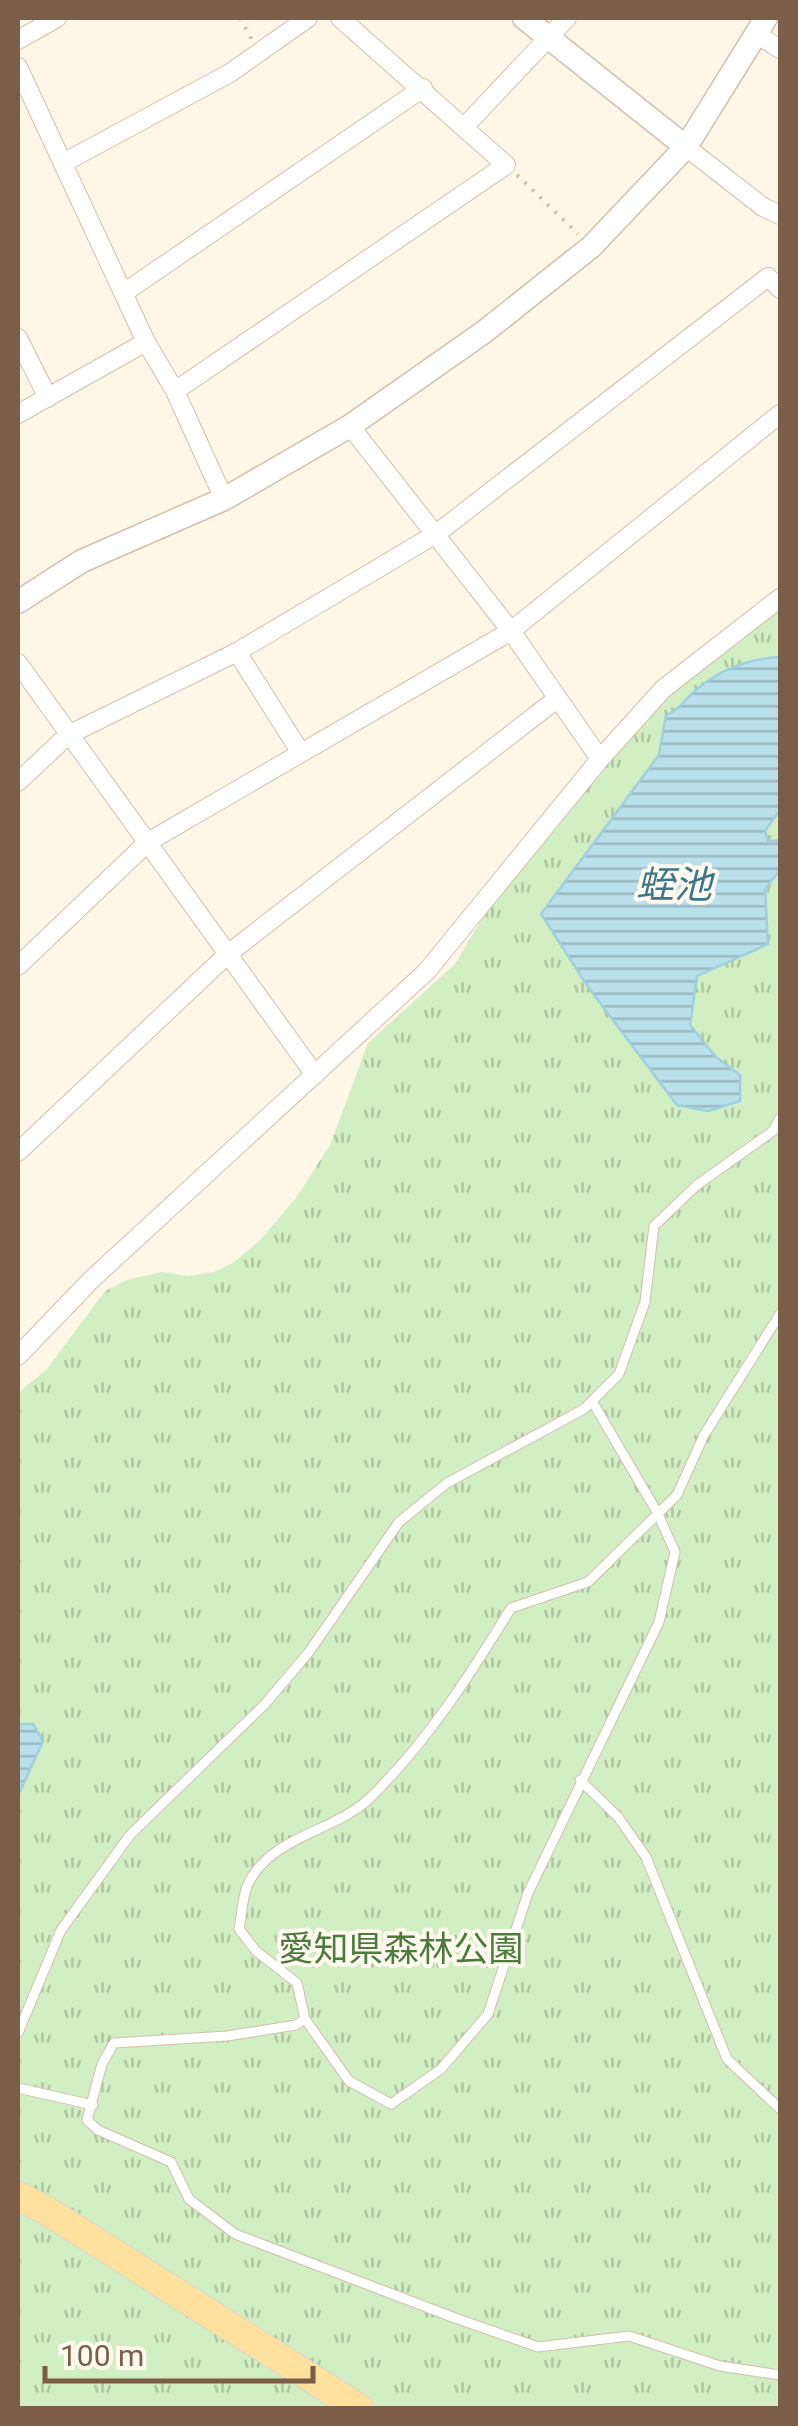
<svg xmlns="http://www.w3.org/2000/svg" width="798" height="2426" viewBox="0 0 798 2426" font-family="Roboto,'Noto Sans JP',sans-serif">
  <style>
    .park { fill: url(#park-tufts) }
    .water { fill: url(#water-rules); stroke: #9ed0dd; stroke-width: 2.5 }
    .lines { fill: none; stroke-linecap: round; stroke-linejoin: round }
    .service-casing { stroke: #d2bfab; stroke-width: 11 }
    .minor-casing { stroke: #d2bfab; stroke-width: 20 }
    .tertiary-casing { stroke: #d2bfab; stroke-width: 25 }
    .primary-casing { stroke: #ddd5cf; stroke-width: 30 }
    .path { stroke: #dcba9e; stroke-width: 4; stroke-dasharray: 2.5 8; stroke-linecap: butt }
    .service { stroke: #fff; stroke-width: 9 }
    .minor { stroke: #fff; stroke-width: 18 }
    .tertiary { stroke: #fff; stroke-width: 22 }
    .primary { stroke: #ffe19d; stroke-width: 28 }
    .labels { text-anchor: middle; dominant-baseline: central; stroke-width: 8; stroke-linejoin: round; paint-order: stroke }
    .park-label { font-size: 35px; fill: #4b7c3c; stroke: #fffaef }
    .water-label { font-size: 38px; font-style: italic; fill: #3c7889; stroke: #fffaef }
  </style>
  <defs>
    <pattern id="park-tufts" width="24" height="20" patternUnits="userSpaceOnUse" patternTransform="scale(2.5)"><rect width="24" height="20" fill="#d2eec3"/><path d="M3 7l-1-3M5 7V3M7 7l1-3M15 17l-1-3M17 17v-4M19 17l1-3" fill="none" stroke="#afc4a0"/></pattern>
    <pattern id="water-rules" width="6" height="5" patternUnits="userSpaceOnUse" patternTransform="scale(2.5)"><rect width="6" height="5" fill="#b9e0eb"/><path d="M0 2.5h6" fill="none" stroke="#9bb9c0"/></pattern>
  </defs>
  <rect width="100%" height="100%" fill="#fef7e7"/>
  <path class="park" d="M 780,604 L 780,2408 L 18,2408 L 18,1796 L 32,1767 L 33,1724 L 18,1724 L 18,1393 L 47,1369 L 105,1291 L 129,1279 L 162,1272 L 188,1276 L 214,1272 L 233,1263 L 260,1240 L 296,1198 L 330,1145 L 368,1043 L 455,964 L 504,883 L 666,694 Z"/>
  <path class="water" d="M 780,657 L 780,810 L 765,831 L 768,841 L 780,840 L 780,870 L 765,889 L 768,944 L 697,976 L 690,1025 L 716,1057 L 740,1075 L 740,1101 L 708,1111 L 677,1105 L 588,987 L 541,914 L 659,755 L 666,715 C 681,709 686,698 697,689 C 722,668 749,659 780,657 Z
    M 18,1724 L 33,1724 L 43,1741 L 18,1796 Z"/>
  <g class="lines">
    <g class="service-casing">
      <path id="service" d="M 780,1314 L 704,1435 L 677,1495 L 588,1582 L 511,1608 C 470,1675 427,1742 370,1798 C 334,1832 271,1836 248,1884 C 242,1897 242,1915 239,1929 L 256,1951 L 297,1983 L 305,2019 L 296,2025 L 227,2036 L 114,2043 L 102,2064 L 87,2120 L 98,2130 L 171,2162 L 189,2199 L 235,2234 L 455,2318 L 538,2347 L 629,2336 L 720,2366 L 780,2375
        M 580,1780 L 618,1817 L 646,1857 L 727,2059 L 780,2109
        M 305,2019 L 349,2081 L 391,2104 L 441,2069 L 488,2014 L 528,1893 L 659,1622 L 675,1552 L 657,1512 L 592,1401
        M 18,2033 L 61,1930 L 130,1835 L 265,1704 L 309,1652 L 399,1522 L 447,1483 L 584,1409 L 619,1374 L 645,1302 L 654,1226 L 697,1185 L 773,1131 L 780,1118
        M 18,2088 L 93,2105"/>
    </g>
    <g class="minor-casing">
      <path id="minor" d="M 756,34 L 780,49
        M 18,40 L 57,18
        M 18,67 L 146,342 L 175,391 L 506,165 L 340,18
        M 464,127 L 567,18
        M 686,147 L 763,207 L 780,215
        M 65,162 L 230,73 L 308,18
        M 125,292 L 423,88
        M 18,338 L 48,398
        M 175,391 L 224,499
        M 18,414 L 146,342
        M 350,426 L 511,631 L 600,759
        M 237,652 L 301,753
        M 18,663 L 315,1075
        M 18,782 L 68,735 L 237,652 L 436,534 L 768,277 L 780,289
        M 18,966 L 148,842 L 511,631 L 780,414
        M 18,1152 L 229,953 L 558,698
        M 18,1356 L 91,1280 L 427,971 L 600,759 L 663,689 L 780,598"/>
    </g>
    <g class="tertiary-casing">
      <path id="tertiary" d="M 524,18 L 686,147
        M 18,602 L 82,561 L 224,499 L 350,426 L 484,332 L 591,247 L 686,147 L 766,18"/>
    </g>
    <g class="primary-casing">
      <path id="primary" d="M 18,2196 L 44,2209 L 359,2408"/>
    </g>
    <path class="path" d="M 240,18 L 252,40
      M 517,175 L 578,234"/>
    <use href="#service" class="service"/>
    <use href="#minor" class="minor"/>
    <use href="#tertiary" class="tertiary"/>
    <use href="#primary" class="primary"/>
  </g>
  <g class="labels">
    <g class="park-label">
      <text x="401" y="1949">愛知県森林公園</text>
    </g>
    <g class="water-label">
      <text x="674" y="885">蛭池</text>
    </g>
  </g>
  <rect width="798" height="2426" fill="none" stroke="#7b5d48" stroke-width="40"/>
  <path d="M45 2366v15h268v-15" fill="none" stroke="#7b5d48" stroke-width="5"/>
  <text x="60" y="2366" font-size="30" fill="#7b5d48" stroke="#fffaef" stroke-width="8" paint-order="stroke">100 m</text>
</svg>
